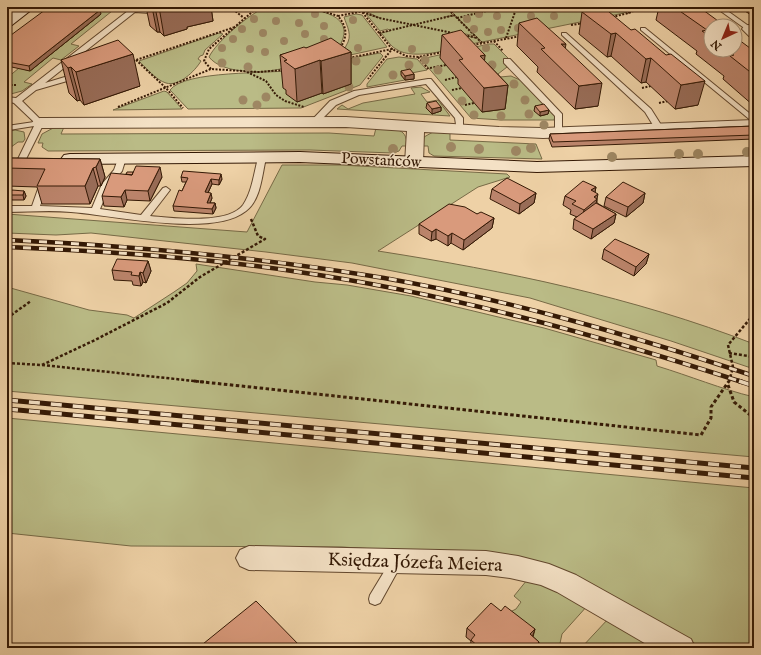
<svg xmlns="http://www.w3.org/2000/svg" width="761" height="655" viewBox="0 0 761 655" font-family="'IM FELL English',serif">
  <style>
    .green { fill: #babb86; stroke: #776a46 }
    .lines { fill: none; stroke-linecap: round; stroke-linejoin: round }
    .lane-casing { stroke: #62472d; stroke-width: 2 }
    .street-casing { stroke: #62472d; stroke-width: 2 }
    .secondary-casing { stroke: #341905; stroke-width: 2 }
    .path-far2 { stroke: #341905; stroke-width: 2; stroke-dasharray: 2 1.5; stroke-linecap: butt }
    .path-far1 { stroke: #341905; stroke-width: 2.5; stroke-dasharray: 3 2; stroke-linecap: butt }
    .path { stroke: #341905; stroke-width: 3; stroke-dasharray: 3.5 2.5; stroke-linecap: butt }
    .lane { fill: #f4e1c5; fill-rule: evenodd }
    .street { fill: #f4e1c5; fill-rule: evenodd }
    .secondary { fill: #f4e1c5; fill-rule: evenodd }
    .rail-far1-casing { stroke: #341905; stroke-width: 4.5 }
    .rail-casing { stroke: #341905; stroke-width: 5 }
    .rail-far1 { stroke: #f4e1c5; stroke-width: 3; stroke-dasharray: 8; stroke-linecap: butt }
    .rail { stroke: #f4e1c5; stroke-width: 3.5; stroke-dasharray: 11; stroke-linecap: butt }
    .tree { fill: #9e8763 }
    .wall { fill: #bb846b; stroke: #341905 }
    .shaded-wall { fill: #986c57; stroke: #341905 }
    .building { fill: #d99a7c; stroke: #341905 }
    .labels { text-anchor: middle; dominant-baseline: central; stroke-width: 3; stroke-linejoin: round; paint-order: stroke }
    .street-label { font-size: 16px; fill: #341905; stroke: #f4e1c5 }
    .near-street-label { font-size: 19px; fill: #341905; stroke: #f4e1c5 }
  </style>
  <rect width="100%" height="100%" fill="#eed1a6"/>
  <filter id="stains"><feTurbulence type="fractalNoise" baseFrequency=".005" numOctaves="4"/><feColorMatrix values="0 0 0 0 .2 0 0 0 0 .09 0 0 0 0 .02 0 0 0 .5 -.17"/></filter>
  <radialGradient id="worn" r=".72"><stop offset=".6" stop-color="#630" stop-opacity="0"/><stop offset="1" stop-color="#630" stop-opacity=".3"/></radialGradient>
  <path class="green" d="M 98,7 L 117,7 L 71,44 L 79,46 L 61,60 L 53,58 L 24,82 L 32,84 L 22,91 L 7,95 L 7,78 L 19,68 L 30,71 L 100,15 L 91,13 Z
    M 267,7 C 289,7 364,5 339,47 C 321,54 303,63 284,68 C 264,74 222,74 209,57 C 216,42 251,12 267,7 Z
    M 390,7 L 445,7 L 453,15 L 444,17 L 455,16 L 475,36 L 461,33 L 457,34 L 477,38 L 480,42 C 459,47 414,62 396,49 C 390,46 386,38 381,33 L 390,31 L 388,29 L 380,31 L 366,14 L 380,18 L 367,12 Z
    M 447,7 L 636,7 L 624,13 L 482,42 Z
    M 356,14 L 362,15 L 387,47 L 341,57 C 342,52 344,50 346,46 C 353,35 347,27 344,17 Z
    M 219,33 L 223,34 L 205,50 L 203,55 L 200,56 L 198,59 L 201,61 C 195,71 179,87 166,83 C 156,80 146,68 139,61 Z
    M 489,44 L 494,44 L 510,60 L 503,61 L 507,67 L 498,74 L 500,77 L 511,76 L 520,80 L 555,116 L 554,120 L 501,120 L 471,118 L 421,59 Z
    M 380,53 L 383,56 L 360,85 L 301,108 L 188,109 L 170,90 C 185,70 269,74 295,70 C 324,66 351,57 380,53 Z
    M 399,57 L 417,59 L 427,70 L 401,75 L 405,80 L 367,87 L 367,84 L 387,59 Z
    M 421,87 L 430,92 L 421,94 L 427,102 L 438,100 L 450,116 L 337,109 L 342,105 L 348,109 L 363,103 L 415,94 L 411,88 Z
    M 164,91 L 167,92 L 182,109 L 113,110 Z
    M 55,127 L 64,127 L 61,134 L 329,133 L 374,136 L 376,128 C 392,130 407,125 407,146 L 402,146 L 399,151 L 393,153 L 310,150 L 48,151 L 42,147 L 43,143 L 38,143 L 42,134 Z
    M 15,130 L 24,132 L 25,139 L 23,142 L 18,142 L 7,150 L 7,132 Z
    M 433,132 L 450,133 L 450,140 L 536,144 L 542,159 L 434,156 L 429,153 L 428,146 L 422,146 L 424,137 Z
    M 282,165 L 340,165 L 507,174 L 510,177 L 478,187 L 378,251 C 506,271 633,297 754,344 L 754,369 L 671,341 L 530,298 L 352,263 L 266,252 L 91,233 L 56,235 L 7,233 L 7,214 L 247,232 Z
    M 196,264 L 315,282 L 347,285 L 411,296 L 544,328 L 656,360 L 657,366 C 690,376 721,389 754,397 L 754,457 L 7,391 L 7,287 L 89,310 L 127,315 L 134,318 L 174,292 L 187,283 L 197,271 Z
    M 7,418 L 754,488 L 754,648 L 703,648 L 570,575 L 474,555 L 342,547 L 131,546 L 7,533 Z
    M 527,580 L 539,583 L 588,605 L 562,634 L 559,648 L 541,648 L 504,615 L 516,609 L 521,602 L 514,596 Z
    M 609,618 L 652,642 L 648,648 L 581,648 Z"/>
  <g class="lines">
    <g class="lane-casing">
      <path id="lane" d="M 133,7 L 149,9 L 171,7 L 149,13 L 135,12 L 45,83 L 78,73 L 82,75 L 81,77 L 36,90 L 22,101 L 44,123 L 25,161 L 19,161 L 18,159 L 34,126 L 9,130 L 7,130 L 7,126 L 34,122 L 14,103 L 7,101 L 7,97 L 16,98 Z
        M 715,7 L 722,7 L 750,27 L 754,26 L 754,30 L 747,30 Z
        M 641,28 L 645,28 L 754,117 L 754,123 L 641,30 Z
        M 562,33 L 566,33 L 651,109 L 663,128 L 662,130 L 656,130 L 645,112 L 562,35 Z
        M 504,59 L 510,59 L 562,114 L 562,134 L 559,134 L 555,132 L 555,116 L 504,63 Z
        M 428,79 L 431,79 L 463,118 L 463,131 L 457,131 L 455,118 L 426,84 L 359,95 L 336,105 L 317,124 L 314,124 L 310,122 L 330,101 L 354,91 Z
        M 119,156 L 125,156 L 126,158 L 122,171 L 110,185 L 100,209 L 141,215 L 163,188 L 166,187 L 170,190 L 150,216 C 172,218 228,225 243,205 C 252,192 254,173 258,158 L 262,156 L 266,158 C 262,174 261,200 246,211 C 212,238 113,215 71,212 C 49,210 28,212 7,212 L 7,206 L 32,206 L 38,189 L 42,186 L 46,189 L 40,206 L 92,208 L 102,184 L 114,170 Z
        M 397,555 L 401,557 L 403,561 L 401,565 L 380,603 L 375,605 L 370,603 L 369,599 L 370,595 L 393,557 Z"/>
    </g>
    <g class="street-casing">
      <path id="street" d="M 749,25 L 754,26 L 754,37 L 749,36 L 742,29 L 744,26 Z
        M 346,117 L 499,127 L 543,128 L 754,120 L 754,130 L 543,138 L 424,132 L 423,163 L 420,167 L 414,168 L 408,167 L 405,163 L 407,131 L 346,127 L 40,128 L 34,126 L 32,123 L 34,120 L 40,118 Z
        M 249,546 L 486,551 L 518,556 L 549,564 L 576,575 L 691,639 L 695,648 L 653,648 L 557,592 L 541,585 L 510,578 L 486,575 L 249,570 L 240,566 L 236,558 L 240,550 Z"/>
    </g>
    <g class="secondary-casing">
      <path id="secondary" d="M 19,7 L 35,7 L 12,25 L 7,26 L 7,15 Z
        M 300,152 L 537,162 L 754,156 L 754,166 L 537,172 L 300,162 L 70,164 L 64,163 L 61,159 L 64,155 L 70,154 Z"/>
    </g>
    <path class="path-far2" d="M 230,7 L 244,18
      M 310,7 L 338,16
      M 358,7 L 392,49 L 368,79
      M 446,7 L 482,43
      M 474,7 L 480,12
      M 509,7 L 519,9 L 526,7
      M 619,7 L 629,13
      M 363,12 L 379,18 L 453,33
      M 612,17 L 629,13 L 642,7
      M 457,18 L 503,7
      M 571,25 L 584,23
      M 379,33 L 455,15
      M 464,35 L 477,38
      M 506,38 L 516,9
      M 494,41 L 503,51
      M 473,45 L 521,36
      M 340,48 C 348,36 347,27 338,16 L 384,7
      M 418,57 L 429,70
      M 349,58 L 392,49 L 406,56 L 418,57 L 443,52
      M 136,60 L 166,88 L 183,108
      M 133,61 L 235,27
      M 430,68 L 446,65
      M 211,69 L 204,61 L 209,49 L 258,7
      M 247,72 L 266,81 L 276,95 L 285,101 L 304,107
      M 445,80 L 457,77
      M 7,85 L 16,85
      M 642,88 L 651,86
      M 452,90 L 462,88
      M 659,103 L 668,101
      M 465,105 L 474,103
      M 118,107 L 211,69 L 258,72 L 285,70"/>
    <path class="path-far1" d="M 7,318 L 31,301
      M 729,353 L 754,357
      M 7,363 L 42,365 L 95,340 L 167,303 L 200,277 L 265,239 L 258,236 L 251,219
      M 42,365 L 204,382
      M 729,382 L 733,367 L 728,345 L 754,314"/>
    <path class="path" d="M 194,381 L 701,435 L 711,418 L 711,407 L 729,381
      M 728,385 L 734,402 L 754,418"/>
    <use href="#lane" class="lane"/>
    <use href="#street" class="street"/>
    <use href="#secondary" class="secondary"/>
    <g class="rail-far1-casing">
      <path id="rail-far1" d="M 7,240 C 134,246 259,257 384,278 C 510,300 633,336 754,376
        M 7,247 C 103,251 198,257 292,271 C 446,293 595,334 742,382"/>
    </g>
    <g class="rail-casing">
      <path id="rail" d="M 739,381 L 754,386
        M 7,400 L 754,468
        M 7,409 L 754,478"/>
    </g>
    <use href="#rail-far1" class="rail-far1"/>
    <use href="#rail" class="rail"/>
  </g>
  <g class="tree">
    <circle cx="315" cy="14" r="4"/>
    <circle cx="479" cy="14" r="4"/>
    <circle cx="497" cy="16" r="4"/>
    <circle cx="531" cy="16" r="4"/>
    <circle cx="554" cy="16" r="4"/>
    <circle cx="254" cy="19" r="4"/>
    <circle cx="467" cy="19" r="4"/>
    <circle cx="353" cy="20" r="4"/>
    <circle cx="276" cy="21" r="4"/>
    <circle cx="299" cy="23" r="4"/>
    <circle cx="324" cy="26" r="4"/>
    <circle cx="518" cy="28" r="4"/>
    <circle cx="242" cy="29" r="4"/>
    <circle cx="474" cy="29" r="4"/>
    <circle cx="501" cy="30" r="4"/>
    <circle cx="488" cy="32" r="4"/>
    <circle cx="263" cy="33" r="4"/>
    <circle cx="305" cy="34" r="4"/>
    <circle cx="233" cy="39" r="4"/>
    <circle cx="324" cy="39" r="4"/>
    <circle cx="284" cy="41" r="4"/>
    <circle cx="222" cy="48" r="4"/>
    <circle cx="358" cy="48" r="4"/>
    <circle cx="486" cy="48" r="4"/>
    <circle cx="250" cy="49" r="4"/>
    <circle cx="412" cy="49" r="4"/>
    <circle cx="265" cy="52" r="4"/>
    <circle cx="425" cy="60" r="4.5"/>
    <circle cx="356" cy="61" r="4.5"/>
    <circle cx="222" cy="63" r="4.5"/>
    <circle cx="409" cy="65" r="4.5"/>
    <circle cx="492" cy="65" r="4.5"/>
    <circle cx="248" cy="67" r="4.5"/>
    <circle cx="438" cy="70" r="4.5"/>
    <circle cx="393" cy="75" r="4.5"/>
    <circle cx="514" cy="84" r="4.5"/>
    <circle cx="349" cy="87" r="4.5"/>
    <circle cx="266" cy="97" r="4.5"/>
    <circle cx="243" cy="100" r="4.5"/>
    <circle cx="525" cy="100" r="4.5"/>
    <circle cx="462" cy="101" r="4.5"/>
    <circle cx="257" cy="105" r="4.5"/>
    <circle cx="529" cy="114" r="4.5"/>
    <circle cx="474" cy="115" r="4.5"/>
    <circle cx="501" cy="116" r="4.5"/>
    <circle cx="544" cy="125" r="4.5"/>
    <circle cx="451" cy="147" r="5"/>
    <circle cx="531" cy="148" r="5"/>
    <circle cx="393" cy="149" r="5"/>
    <circle cx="479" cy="149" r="5"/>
    <circle cx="516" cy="151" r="5"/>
    <circle cx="747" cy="152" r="5"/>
    <circle cx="679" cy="154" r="5"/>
    <circle cx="698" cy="154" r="5"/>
    <circle cx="612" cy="157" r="5"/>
  </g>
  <path class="wall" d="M 146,7 L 211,7 L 213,21 L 187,27 L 187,29 L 164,36 L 160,32 L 157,32 L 150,26 Z
    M 659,7 L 711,7 L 711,9 L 704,11 L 711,26 L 711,50 L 754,51 L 752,54 L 754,55 L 754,106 L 723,79 L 724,76 L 696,54 L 697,51 L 656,20 Z
    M 739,7 L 754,7 L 754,17 Z
    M 582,12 L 631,30 L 666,55 L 698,105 L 675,109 L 646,82 L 641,83 L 611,56 L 607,57 L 579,34 Z
    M 101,14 L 30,71 L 7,66 L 7,38 Z
    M 519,23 L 565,48 L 598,106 L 575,109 L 537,72 L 538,67 L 517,46 Z
    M 442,35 L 485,55 L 484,60 L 508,85 L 505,109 L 482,112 L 458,84 L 458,79 L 440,58 Z
    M 306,48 L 351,52 L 351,84 L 323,94 L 322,93 L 297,102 L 286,94 L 286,90 L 283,88 L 280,55 Z
    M 61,60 L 140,86 L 84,105 L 80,100 L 77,101 L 69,93 Z
    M 401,71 L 414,74 L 414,79 L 405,80 L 401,75 Z
    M 427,103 L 441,107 L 441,111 L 432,114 L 426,108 Z
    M 535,106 L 549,110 L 548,114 L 540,116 L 534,111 Z
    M 754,126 L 754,139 L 552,147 L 549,139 L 550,134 Z
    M 7,158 L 100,159 L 105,177 L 101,186 L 98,186 L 90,204 L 42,204 L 37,187 L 7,186 Z
    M 126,174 L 162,177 L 150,201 L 127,200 L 124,207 L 104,206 L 102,196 Z
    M 181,177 L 222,179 L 219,185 L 212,184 L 208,193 L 212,198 L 210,203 L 215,203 L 216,208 L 213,214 L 174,211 L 173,206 L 182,191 L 186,182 L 182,182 Z
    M 596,187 L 595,192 L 597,199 L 597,203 L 616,214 L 614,223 L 591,239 L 573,229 L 574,219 L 577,217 L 570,214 L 571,210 L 563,205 L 565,196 Z
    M 492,189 L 536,193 L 534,203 L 519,214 L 490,199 Z
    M 24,191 L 26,196 L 24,200 L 12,200 L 10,195 Z
    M 645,193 L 643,203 L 626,217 L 604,206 L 606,197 Z
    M 477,214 L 494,218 L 492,228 L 463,250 L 451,243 L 448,246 L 436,239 L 431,241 L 419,234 L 419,224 Z
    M 604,249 L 649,254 L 646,264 L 634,276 L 602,259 Z
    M 148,261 L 151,271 L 146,283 L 143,282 L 141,286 L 133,285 L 132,281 L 114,280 L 112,270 Z
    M 501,611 L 535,629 L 533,637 L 539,642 L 537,648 L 470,648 L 471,641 L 466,637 L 467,628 Z"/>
  <path class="shaded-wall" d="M 152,7 L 155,7 L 160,32 L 157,32 Z
    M 159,7 L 211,7 L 213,21 L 187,27 L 187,29 L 164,36 Z
    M 703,7 L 711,7 L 711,9 L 702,11 Z
    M 100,10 L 101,14 L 30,71 L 29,66 Z
    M 616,33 L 611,56 L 607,57 L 611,34 Z
    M 561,44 L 566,44 L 562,67 Z
    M 351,52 L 351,84 L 323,94 L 321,61 Z
    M 133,54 L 140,86 L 84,105 L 76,72 Z
    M 485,55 L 483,79 L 480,56 Z
    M 651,58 L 646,82 L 641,83 L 646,59 Z
    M 320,60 L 322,93 L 297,102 L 295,69 Z
    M 71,67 L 80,100 L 77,101 L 68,68 Z
    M 414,74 L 414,79 L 405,80 L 405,76 Z
    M 705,81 L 698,105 L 675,109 L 681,85 Z
    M 602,83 L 598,106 L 575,109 L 579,86 Z
    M 508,85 L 505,109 L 482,112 L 484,88 Z
    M 441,107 L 441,111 L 432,114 L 432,109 Z
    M 549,110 L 548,114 L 540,116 L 540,112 Z
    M 100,159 L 105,177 L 101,186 L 96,167 Z
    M 160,167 L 162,177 L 150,201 L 148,191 Z
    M 93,168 L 98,186 L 90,204 L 85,186 Z
    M 221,174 L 222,179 L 219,185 L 219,180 Z
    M 211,179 L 212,184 L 206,197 L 205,192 Z
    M 596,187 L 594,197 L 591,190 Z
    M 125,190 L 127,200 L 124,207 L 121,197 Z
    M 24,191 L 26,196 L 24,200 L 23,195 Z
    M 211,193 L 212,198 L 208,208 L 207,203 Z
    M 536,193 L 534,203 L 519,214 L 520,204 Z
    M 645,193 L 643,203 L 626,217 L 628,207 Z
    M 598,194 L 595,209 L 582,220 L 584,210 L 594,197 Z
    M 215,203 L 216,208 L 213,214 L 212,209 Z
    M 616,214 L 614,223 L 591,239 L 593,229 Z
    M 494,218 L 492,228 L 463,250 L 464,240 Z
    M 436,229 L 436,239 L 431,241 L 432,232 Z
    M 452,233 L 451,243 L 448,246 L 448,236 Z
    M 649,254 L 646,264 L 634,276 L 636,267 Z
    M 148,261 L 151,271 L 146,283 L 143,273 Z
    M 140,272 L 143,282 L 141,286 L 139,276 Z
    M 535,629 L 532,638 L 530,634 Z
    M 539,642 L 537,648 L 533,648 Z"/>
  <path class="building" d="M 49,7 L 84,7 L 100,10 L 29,66 L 7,62 L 7,38 Z
    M 601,7 L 603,7 L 631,30 L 635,29 L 666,55 L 671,54 L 705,81 L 681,85 L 651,58 L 646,59 L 616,33 L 611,34 L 582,12 Z
    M 674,7 L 699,7 L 725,26 L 711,26 L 711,37 L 702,31 L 707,30 Z
    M 747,7 L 754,7 L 754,12 Z
    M 537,18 L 566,44 L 561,44 L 602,83 L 579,86 L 541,49 L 545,48 L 519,23 Z
    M 461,30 L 485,55 L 480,56 L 508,85 L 484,88 L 459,60 L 463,59 L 442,35 Z
    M 735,37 L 754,51 L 749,52 L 754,55 L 754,75 L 730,56 L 734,55 L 728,50 L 735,50 Z
    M 331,38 L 351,52 L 321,61 L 320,60 L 295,69 L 284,61 L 287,60 L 280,55 L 304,47 L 306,48 Z
    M 118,40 L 133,54 L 76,72 L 71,67 L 68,68 L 61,60 Z
    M 410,69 L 414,74 L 405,76 L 401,71 Z
    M 436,101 L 441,107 L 432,109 L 427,103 Z
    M 544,104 L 549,110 L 540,112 L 535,106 Z
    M 754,126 L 754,135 L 553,142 L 550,134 Z
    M 7,158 L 100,159 L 96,167 L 93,168 L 85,186 L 37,186 L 45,169 L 7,168 Z
    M 136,166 L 160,167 L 148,191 L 125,190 L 121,197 L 102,196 L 111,173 L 132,175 Z
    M 183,171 L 221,174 L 219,180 L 211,179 L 205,192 L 211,193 L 207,203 L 215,203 L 212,209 L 173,206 L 179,190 L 182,191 L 188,178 L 181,177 Z
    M 127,172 L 133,172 L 132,175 L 126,174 Z
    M 507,178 L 536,193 L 520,204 L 492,189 Z
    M 583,181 L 596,187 L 591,190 L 598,194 L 594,197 L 597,199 L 584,210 L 572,204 L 576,201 L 565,196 Z
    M 623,182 L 645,193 L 628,207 L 606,197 Z
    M 12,190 L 24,191 L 23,195 L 10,195 Z
    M 596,203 L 616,214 L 593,229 L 574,219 Z
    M 449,204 L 465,207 L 477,214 L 481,212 L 494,218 L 464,240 L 452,233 L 448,236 L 436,229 L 432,232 L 419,224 Z
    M 615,239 L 649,254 L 636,267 L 604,249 Z
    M 117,259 L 148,261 L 143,273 L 140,272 L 139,276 L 131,275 L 132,272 L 112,270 Z
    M 256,601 L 302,648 L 198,648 Z
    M 491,603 L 501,611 L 505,606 L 535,629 L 530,634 L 539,642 L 533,648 L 480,648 L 471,640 L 475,635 L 467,628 Z
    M 434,644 L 439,648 L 430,648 Z"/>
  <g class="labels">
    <g class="street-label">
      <text transform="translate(381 161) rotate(3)">Powstańców</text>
    </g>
    <g class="near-street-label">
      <text transform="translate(415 563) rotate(2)">Księdza Józefa Meiera</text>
    </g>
  </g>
  <rect width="761" height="655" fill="none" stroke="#eed1a6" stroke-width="24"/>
  <rect x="8" y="8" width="745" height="639" fill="none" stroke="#341905" stroke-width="2"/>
  <rect x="12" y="12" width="737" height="631" fill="none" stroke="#341905"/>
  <g transform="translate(723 38) rotate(224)"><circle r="19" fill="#f4e1c5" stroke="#a79178"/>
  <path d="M0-3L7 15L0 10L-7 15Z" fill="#8f2418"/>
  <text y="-6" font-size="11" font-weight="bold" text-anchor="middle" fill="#341905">N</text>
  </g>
  <rect width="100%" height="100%" filter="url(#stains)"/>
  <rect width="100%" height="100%" fill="url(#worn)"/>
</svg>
